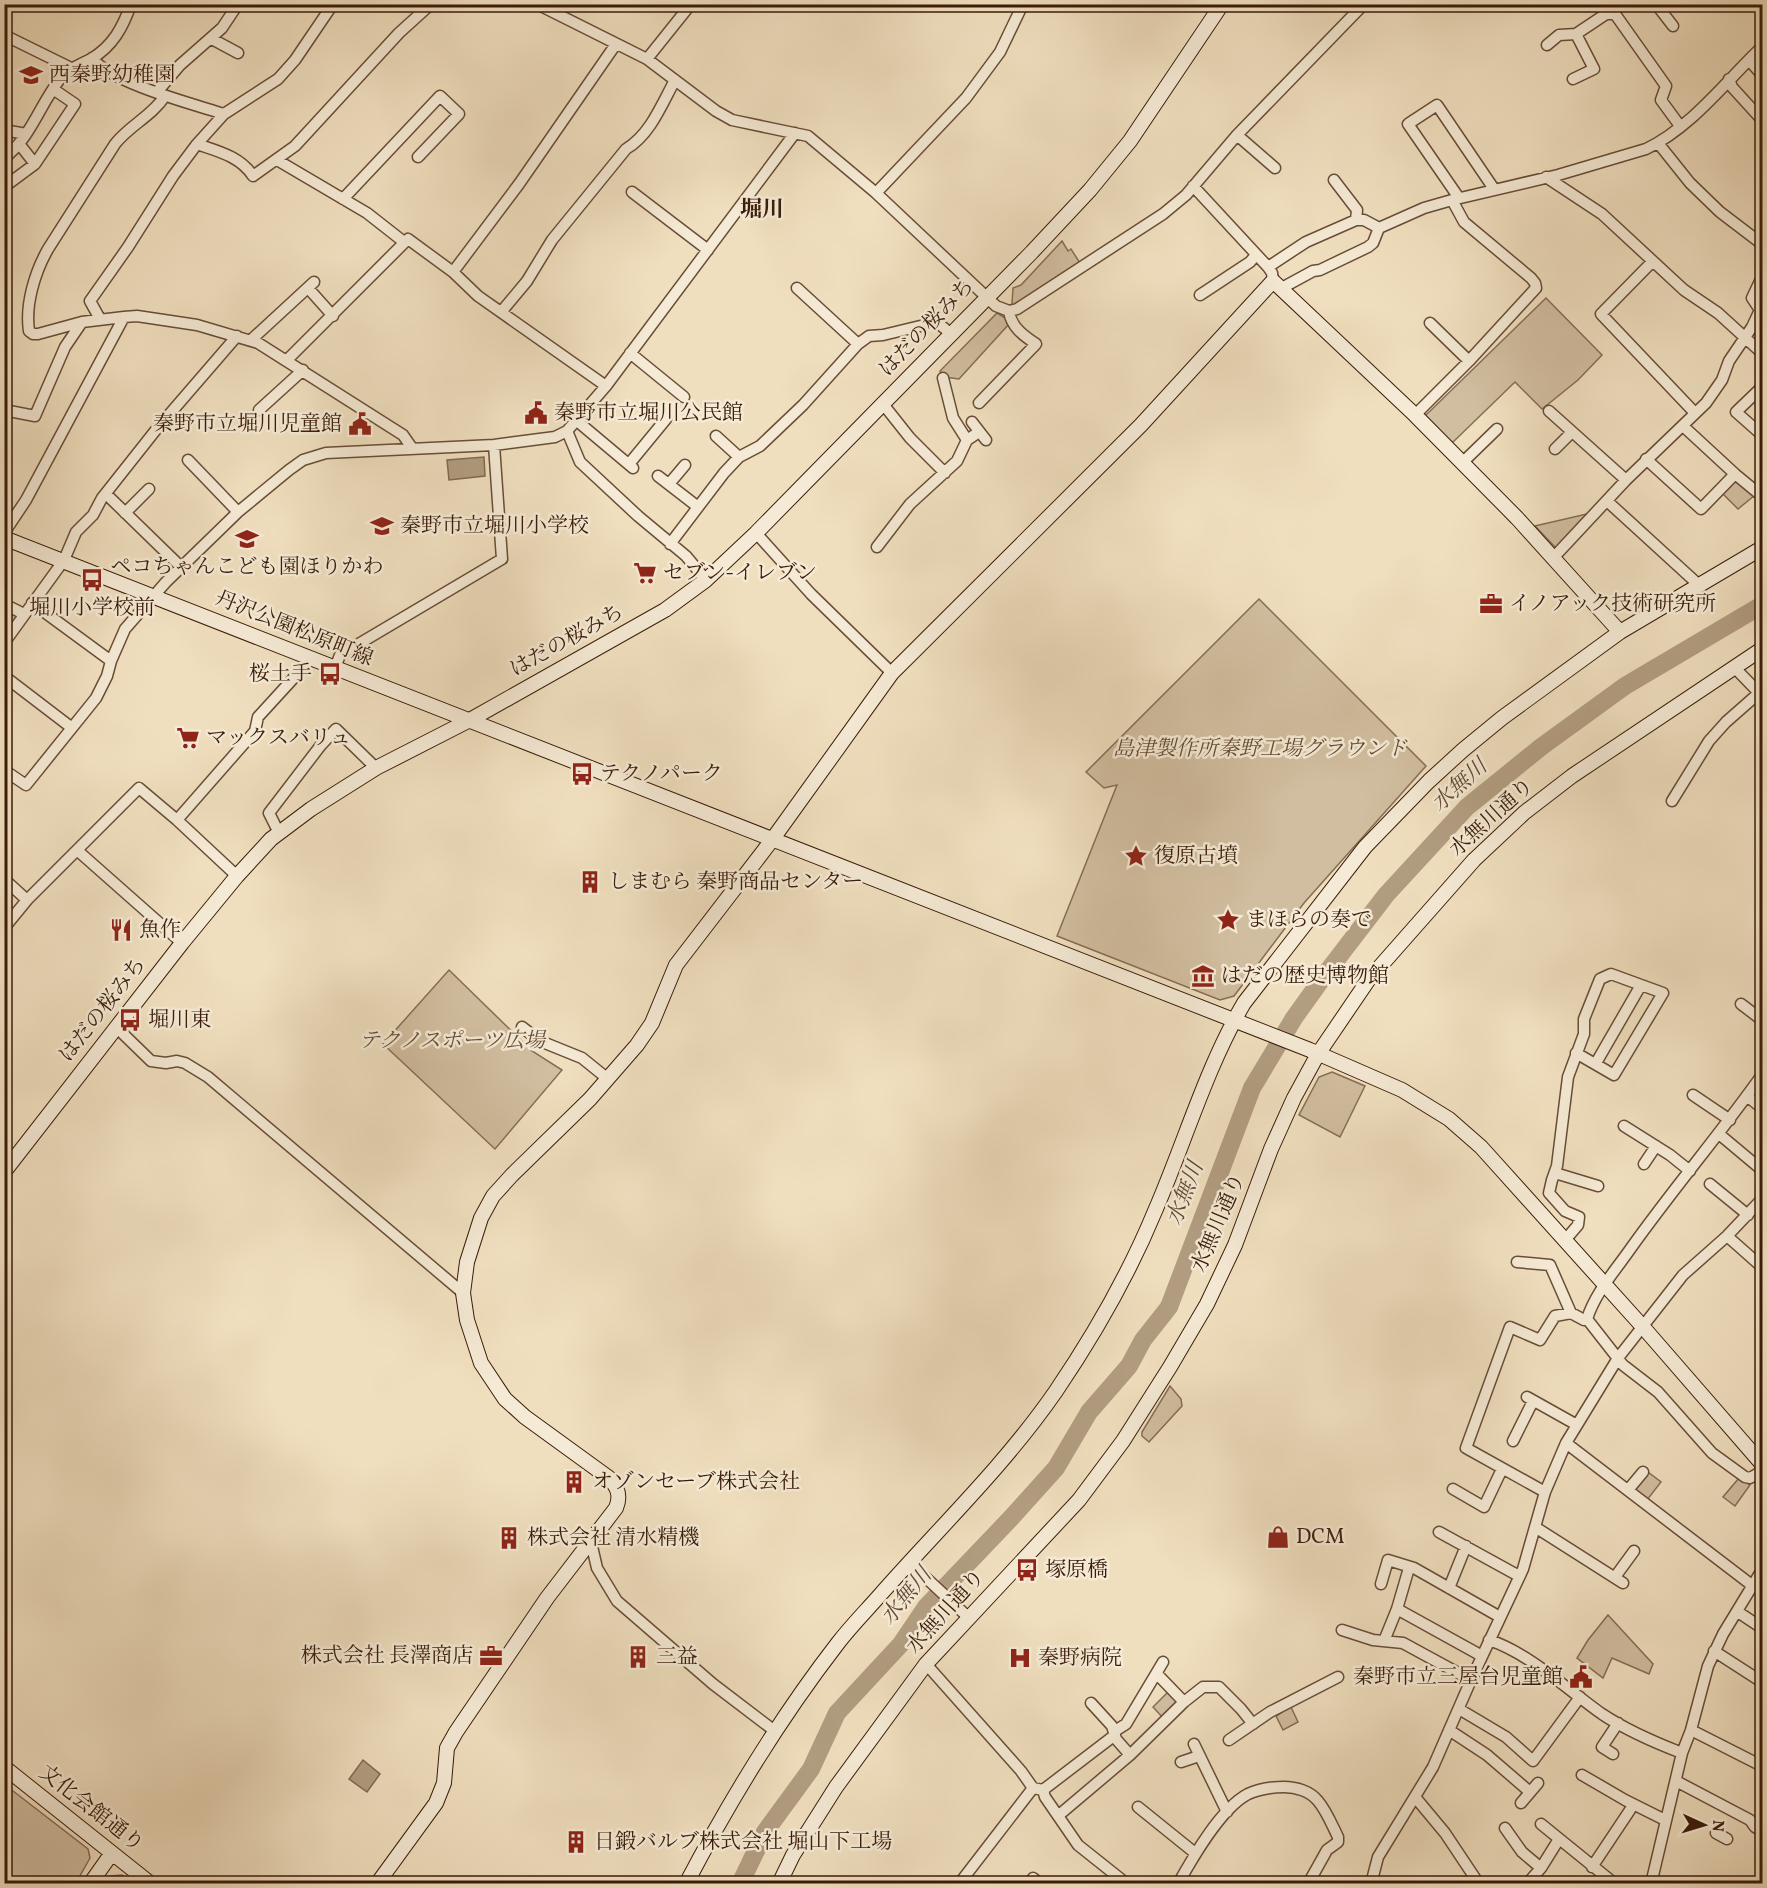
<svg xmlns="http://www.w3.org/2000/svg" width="1767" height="1888" viewBox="0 0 1767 1888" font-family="Vollkorn,'Noto Serif JP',serif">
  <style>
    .green { fill: #d1bea0; stroke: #866d55; stroke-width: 1.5 }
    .water { fill: #b29d81; stroke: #826951; stroke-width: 1.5 }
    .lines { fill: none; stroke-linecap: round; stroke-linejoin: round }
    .river { stroke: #b29d81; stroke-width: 18 }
    .street-casing { stroke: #684d37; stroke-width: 13 }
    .secondary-casing { stroke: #3a1c0a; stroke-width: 16 }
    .street { stroke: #f5ead5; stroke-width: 10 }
    .secondary { stroke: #f5ead5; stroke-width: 14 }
    .labels { text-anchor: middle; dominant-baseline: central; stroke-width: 5; stroke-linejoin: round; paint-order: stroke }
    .poi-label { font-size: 21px; fill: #3a1c0a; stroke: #f5ead5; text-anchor: start }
    .street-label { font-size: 21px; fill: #3a1c0a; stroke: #f5ead5 }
    .park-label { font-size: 21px; font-style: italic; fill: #674d37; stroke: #f5ead5 }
    .neighbourhood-label { font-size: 22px; font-weight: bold; fill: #3a1c0a; stroke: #f5ead5 }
    .water-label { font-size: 22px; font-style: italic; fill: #644934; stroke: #f5ead5 }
  </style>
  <rect width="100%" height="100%" fill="#f0dfbf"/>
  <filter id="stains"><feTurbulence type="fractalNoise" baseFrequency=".00333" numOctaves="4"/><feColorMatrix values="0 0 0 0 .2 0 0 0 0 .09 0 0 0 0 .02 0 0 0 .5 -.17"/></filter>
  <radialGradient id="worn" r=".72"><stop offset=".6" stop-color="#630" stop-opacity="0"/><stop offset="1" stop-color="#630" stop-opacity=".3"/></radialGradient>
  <path class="green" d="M 1062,241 L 1068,251 L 1071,249 L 1080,263 L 1014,305 L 1012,304 L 1013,288 L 1021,285 Z
    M 1546,298 L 1602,355 L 1578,380 L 1542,409 L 1515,382 L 1452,443 L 1426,418 L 1426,415 Z
    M 997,313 L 1007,319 L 1009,324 L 959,379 L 944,377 L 940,371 Z
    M 1733,480 L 1738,480 L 1755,495 L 1738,509 L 1722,493 Z
    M 1591,513 L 1559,547 L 1555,547 L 1535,526 Z
    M 1259,599 L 1426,766 L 1304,903 L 1234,996 L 1220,1000 L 1057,936 L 1117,785 L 1104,788 L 1086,772 Z
    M 5,609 L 16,615 L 17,619 L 5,637 Z
    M 449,970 L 532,1051 L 562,1070 L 495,1149 L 383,1044 Z
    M 1332,1072 L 1365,1086 L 1340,1137 L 1299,1115 L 1319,1077 Z
    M 1170,1386 L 1181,1399 L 1182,1406 L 1149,1442 L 1142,1436 L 1142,1432 Z
    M 1648,1472 L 1661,1482 L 1647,1500 L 1636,1491 L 1636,1487 Z
    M 1739,1478 L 1750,1485 L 1735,1506 L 1723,1497 Z
    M 1608,1615 L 1653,1664 L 1649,1674 L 1612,1658 L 1603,1678 L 1577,1658 L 1588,1640 Z
    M 1169,1691 L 1178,1699 L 1178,1704 L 1163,1718 L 1153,1707 Z
    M 1290,1705 L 1298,1722 L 1283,1730 L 1276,1716 L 1281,1713 L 1280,1711 Z
    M 4,1784 L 88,1849 L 90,1858 L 77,1881 L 74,1880 L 73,1884 L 5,1883 Z
    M 122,1875 L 132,1883 L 104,1883 L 110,1876 Z"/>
  <path class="water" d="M 484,457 L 485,476 L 449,480 L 447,460 Z
    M 363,1760 L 380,1774 L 367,1792 L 349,1779 Z"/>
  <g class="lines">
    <path class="river" d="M 740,1884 L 765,1832 L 811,1769 L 837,1713 L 901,1644 L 926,1607 L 1011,1518 L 1056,1468 L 1089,1412 L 1129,1366 L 1143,1340 L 1169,1307 L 1252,1088 L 1294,1018 L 1327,972 L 1386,895 L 1467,807 L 1541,747 L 1625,686 L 1762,605"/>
    <g class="street-casing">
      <path id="street" d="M 537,4 L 647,59 L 716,111 L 732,120 L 808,136 L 876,193 L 996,306 L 1009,311 L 1017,309 L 1163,214 L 1186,195 L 1237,135 L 1364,4
        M 1656,4 L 1673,26
        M 1615,14 L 1666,86 L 1661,100 L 1680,126
        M 4,35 L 71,68
        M 212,39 L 238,53
        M 1547,45 L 1559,35 L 1576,34 L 1606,14 L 1615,14
        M 92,58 C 111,83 193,104 224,114
        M 647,59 L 691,4
        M 1749,60 L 1762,75
        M 1573,79 L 1594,69 L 1576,34
        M 1729,79 L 1732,87 L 1762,120
        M 157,92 L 180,65 L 222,28 L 238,4
        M 165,96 C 152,116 130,125 115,144 L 48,249 C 35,272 25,304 29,331 L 33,334 L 38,334 L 82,322 L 124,317 L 137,316 L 197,325 L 258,343 L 403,435 L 412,448
        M 4,130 L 26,134
        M 1237,135 L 1275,168
        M 1658,143 L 1690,183 L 1720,212 L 1762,244
        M 197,144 C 217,151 240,156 253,176 L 295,146 L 399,33 L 431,4
        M 20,145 L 35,164
        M 4,158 C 31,138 40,104 60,79 C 69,68 80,65 91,59 C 113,46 123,27 131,4
        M 277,160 L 367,213 L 404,242
        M 1546,177 L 1602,214 L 1684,290 L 1718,313 L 1762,353
        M 1334,180 L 1357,210 L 1356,220
        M 1193,186 L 1268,267 L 1272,273 L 1273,281
        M 4,187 L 35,164 L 75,104 L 53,89
        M 632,192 L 708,250
        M 876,193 L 966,98 L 1000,52 L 1023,4
        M 1459,198 L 1408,124 L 1437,105 L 1494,189
        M 343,199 L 440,96 L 459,114 L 418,157
        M 1652,262 L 1601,314 L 1695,413
        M 1268,267 L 1306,242 L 1356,220 L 1364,220 L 1379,228
        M 453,272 L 519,184 L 616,44
        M 308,288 L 333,316
        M 797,288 L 858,344
        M 1280,289 L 1313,271 L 1320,270 L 1368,247 L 1373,243 L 1379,228 L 1424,208 L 1452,200 L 1558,175 L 1646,149 C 1692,127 1725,82 1762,47
        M 1200,295 L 1250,262 L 1256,255
        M 502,311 L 527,281 L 552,240 L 626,149 C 650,135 662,104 675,80
        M 100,319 L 90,301 L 128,247 L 173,176 L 197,144 L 224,114 L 278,79 L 295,60 L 333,4
        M 1430,323 L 1469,361
        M 251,340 L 314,282
        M 630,353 L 684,397
        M 287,360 L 408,239 L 453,272 L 478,296 L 606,386
        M 943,378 L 953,418 L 967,440
        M 1762,387 L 1736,412 L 1762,435
        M 979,403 L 1036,344 C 1024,336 1011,327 1009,311
        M 883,404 L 910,438 L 945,473
        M 4,410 L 35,416 L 65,347 L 82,322
        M 259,410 L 303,370
        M 1549,411 L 1626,480
        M 1415,415 L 1469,361 L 1536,288 L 1535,283 L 1531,278 L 1464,222 L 1452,200
        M 577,421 L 633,468
        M 972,422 L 986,440
        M 567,431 L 580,462 L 638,516 L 686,556 L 706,580
        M 716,436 L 739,457
        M 1555,449 L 1572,432
        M 1646,459 L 1701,509 L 1735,474 L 1683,426
        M 188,460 L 238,512
        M 1462,463 L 1497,429
        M 629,464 L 666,419
        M 1735,474 L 1758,493
        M 658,476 L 698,507
        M 669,484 L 685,465
        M 106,494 L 180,566
        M 1607,501 L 1700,586
        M 125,513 L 149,489
        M 4,533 L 26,500 L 124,317
        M 756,533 L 811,594 L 892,673
        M 670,544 L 724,473 L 739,457 L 760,446 L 803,405 L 858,344 L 869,336 L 883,335 L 937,322 L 951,334
        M 877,547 L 910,504 L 957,461 L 967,440 L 979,432
        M 1554,557 L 1626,480 L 1706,403 L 1722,380 L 1729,361 L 1752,327 L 1760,310 L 1752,298 L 1762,277
        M 32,603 L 111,661
        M 4,604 L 24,614
        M 4,643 L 64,560 L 76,532 L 93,515 L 102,498 L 155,431 L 237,336
        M 1734,667 L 1762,696
        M 335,668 L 340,655 L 502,559 L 494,445
        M 4,676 L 72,728
        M 4,770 L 26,785 L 96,698 L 107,676 L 111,661 L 125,629 L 166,582 L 238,512 L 289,470 L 303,460 L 326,453 L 494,445 L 555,437 L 567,431 L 606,386 L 795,133
        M 1672,801 L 1709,741 L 1726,722 L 1759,693
        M 177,820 L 255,731 L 258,717 L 311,659
        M 279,833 L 269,813 L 321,745 L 336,729 L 376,768
        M 78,851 L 182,943
        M 4,879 L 27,900
        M 4,928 L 27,900 L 139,788 L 177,820 L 237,876
        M 1741,1004 L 1762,1020
        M 116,1027 L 151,1061 L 166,1063 L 177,1061 L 185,1063 L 208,1077 L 463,1293
        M 522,1027 L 540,1041 L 582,1058 L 608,1079
        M 1596,1063 L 1641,985
        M 1693,1095 L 1730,1120
        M 1747,1096 L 1762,1108
        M 1624,1126 L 1670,1155 L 1690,1171
        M 1719,1134 L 1762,1170
        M 1644,1164 L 1656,1146
        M 1555,1173 L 1598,1186
        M 1710,1184 L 1748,1215
        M 1727,1236 L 1762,1267
        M 1566,1239 L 1578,1225 L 1579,1217 L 1565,1211 L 1549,1193 L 1552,1180 L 1557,1166 L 1568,1077 L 1584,1034 L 1584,1019 L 1600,979 L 1611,974 L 1663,993 L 1614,1075 L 1576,1053
        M 1517,1262 L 1550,1265 L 1571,1313
        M 1587,1319 C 1595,1293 1615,1271 1631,1248 C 1673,1189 1720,1134 1762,1075
        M 1527,1397 L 1577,1425
        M 1513,1441 L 1533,1401
        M 1566,1443 L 1753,1586
        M 1453,1489 L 1484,1507 L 1502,1469
        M 1628,1490 L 1643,1472
        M 1545,1492 L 1466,1448 L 1510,1327 L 1540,1340 L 1555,1316 L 1571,1313 L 1584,1320 L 1587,1319 L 1623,1365 L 1658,1392 L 1712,1453 L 1745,1477 L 1750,1478 L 1762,1471
        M 1535,1527 L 1623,1583
        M 1439,1532 L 1519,1576
        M 591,1542 L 597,1568 L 617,1601 L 713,1684 L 776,1732
        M 909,1562 L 969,1618
        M 1615,1577 L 1634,1551
        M 1381,1584 L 1388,1560 L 1414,1568 L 1500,1617
        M 1449,1588 L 1466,1546
        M 1397,1609 L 1482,1656
        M 1738,1612 L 1762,1628
        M 1342,1630 L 1373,1640 L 1403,1643 L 1471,1680
        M 1489,1640 C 1529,1653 1568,1690 1602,1714 C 1626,1730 1656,1743 1682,1753
        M 1384,1641 L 1397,1609 L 1409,1568
        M 1714,1651 L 1762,1682
        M 926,1664 L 1021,1771 L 1033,1788 L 1043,1790 L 1045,1797 L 1078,1845 L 1127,1884
        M 1157,1674 L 1184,1702
        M 1091,1703 L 1112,1726 L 1116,1739 L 1130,1755
        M 1459,1709 L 1506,1737 L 1533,1761 L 1580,1697
        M 1449,1730 L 1487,1755 L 1530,1792
        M 1691,1730 L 1762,1766
        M 1115,1731 L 1126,1724 L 1163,1662
        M 1229,1740 L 1270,1712 L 1338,1677
        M 1194,1744 L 1227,1812
        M 1613,1754 L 1602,1747 L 1618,1723
        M 1181,1762 L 1199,1756
        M 1582,1775 L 1625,1800 L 1665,1820
        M 1676,1781 L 1750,1820 L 1755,1827 L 1762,1831
        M 1043,1790 L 1115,1735
        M 1415,1797 L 1445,1833 L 1479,1884
        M 1521,1803 L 1538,1783
        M 1138,1807 L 1195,1853
        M 1059,1815 L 1130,1755 L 1184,1702 L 1203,1687 L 1219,1687 L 1241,1709 L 1253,1724
        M 1541,1824 L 1615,1884
        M 1505,1828 L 1522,1852 L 1541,1868
        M 1716,1833 L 1727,1839
        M 1592,1867 L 1630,1810
        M 1033,1878 L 1040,1884
        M 959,1884 L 1033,1788
        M 1178,1884 C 1193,1857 1221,1808 1248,1794 C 1259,1789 1273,1787 1284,1787 C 1296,1787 1310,1791 1318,1801 C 1326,1810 1332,1825 1338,1837 L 1338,1842 L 1327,1850 L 1308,1884
        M 1371,1884 L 1378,1857 L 1433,1767 L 1471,1680 L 1523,1569 L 1545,1492 L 1566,1443 L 1618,1358 L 1683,1275 L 1727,1236 L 1762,1199
        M 1527,1884 L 1541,1868 L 1559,1839
        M 1651,1884 L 1682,1753 L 1691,1730 L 1708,1666 L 1723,1634 L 1762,1570"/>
    </g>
    <g class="secondary-casing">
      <path id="secondary" d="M 4,538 L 1310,1050 L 1402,1090 L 1449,1119 L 1481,1147 L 1643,1327 L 1762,1464
        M 4,1172 L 182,943 L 237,876 L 271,839 L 311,809 L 376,768 L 468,721 L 665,610 L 706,580 L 756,533 L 1032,252 L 1090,190 L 1130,141 L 1222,4
        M 4,1767 L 151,1884
        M 90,1884 L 112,1853
        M 377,1884 L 436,1803 L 444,1783 L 447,1748 L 456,1732 L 547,1598 L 616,1508 C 621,1496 618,1487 609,1478 L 525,1417 L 505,1399 L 481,1363 L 467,1320 L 463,1293 L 467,1262 L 481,1218 L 493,1196 L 512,1175 L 590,1099 L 637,1045 L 652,1023 L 676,965 L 772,840 L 892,673 L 1141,425 L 1273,281 L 1415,415 L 1517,518 L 1620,632
        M 686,1884 C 730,1800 780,1718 838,1643 C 851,1626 866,1611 880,1595 C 939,1528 1005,1465 1056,1391 C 1094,1335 1129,1274 1155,1211 C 1185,1142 1206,1068 1244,1003 L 1365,847 L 1429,781 L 1463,750 L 1502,718 L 1620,632 L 1762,548
        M 779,1884 L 793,1855 L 836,1787 L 926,1664 L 1079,1500 L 1123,1441 L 1170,1367 L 1207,1304 L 1235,1245 L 1271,1149 L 1294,1098 L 1318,1054 L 1369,979 L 1474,860 L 1524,813 L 1572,776 L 1762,649"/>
    </g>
    <use href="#street" class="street"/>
    <use href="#secondary" class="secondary"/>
  </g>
  <defs>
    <g id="school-bare" transform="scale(1.8)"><path d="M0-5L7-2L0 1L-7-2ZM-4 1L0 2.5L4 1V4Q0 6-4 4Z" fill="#8f2418" stroke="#f5ead5" stroke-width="2.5" paint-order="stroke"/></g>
    <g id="civic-bare" transform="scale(1.8)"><path d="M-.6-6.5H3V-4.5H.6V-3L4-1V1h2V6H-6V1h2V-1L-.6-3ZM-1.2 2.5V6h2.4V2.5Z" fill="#8f2418" stroke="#f5ead5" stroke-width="2.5" paint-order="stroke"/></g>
    <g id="supermarket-bare" transform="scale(1.8)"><path d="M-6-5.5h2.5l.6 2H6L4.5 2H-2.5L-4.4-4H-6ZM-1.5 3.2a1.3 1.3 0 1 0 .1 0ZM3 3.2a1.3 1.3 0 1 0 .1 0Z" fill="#8f2418" stroke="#f5ead5" stroke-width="2.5" paint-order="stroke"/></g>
    <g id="bus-bare" transform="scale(1.8)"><path d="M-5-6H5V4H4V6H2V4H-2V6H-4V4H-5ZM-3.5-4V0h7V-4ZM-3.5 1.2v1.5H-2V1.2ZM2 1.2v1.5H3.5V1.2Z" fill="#8f2418" stroke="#f5ead5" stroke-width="2.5" paint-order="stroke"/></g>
    <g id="office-bare" transform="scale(1.8)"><path d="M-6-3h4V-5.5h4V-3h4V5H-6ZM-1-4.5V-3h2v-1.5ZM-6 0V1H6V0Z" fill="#8f2418" stroke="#f5ead5" stroke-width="2.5" paint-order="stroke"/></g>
    <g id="sight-bare" transform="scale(1.8)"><path d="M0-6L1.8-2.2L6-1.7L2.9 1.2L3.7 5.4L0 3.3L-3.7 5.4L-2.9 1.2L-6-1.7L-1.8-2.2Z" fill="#8f2418" stroke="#f5ead5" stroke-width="2.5" paint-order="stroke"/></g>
    <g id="building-bare" transform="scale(1.8)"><path d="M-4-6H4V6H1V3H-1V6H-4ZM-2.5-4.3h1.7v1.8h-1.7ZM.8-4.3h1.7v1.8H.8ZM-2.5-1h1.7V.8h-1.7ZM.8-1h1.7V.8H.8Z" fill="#8f2418" stroke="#f5ead5" stroke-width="2.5" paint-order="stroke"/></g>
    <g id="restaurant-bare" transform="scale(1.8)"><path d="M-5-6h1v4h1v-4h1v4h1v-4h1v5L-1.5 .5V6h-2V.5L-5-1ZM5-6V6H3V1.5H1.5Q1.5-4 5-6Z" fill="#8f2418" stroke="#f5ead5" stroke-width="2.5" paint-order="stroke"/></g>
    <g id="museum-bare" transform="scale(1.8)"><path d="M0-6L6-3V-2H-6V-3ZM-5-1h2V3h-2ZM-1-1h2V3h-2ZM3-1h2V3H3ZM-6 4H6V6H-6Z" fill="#8f2418" stroke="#f5ead5" stroke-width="2.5" paint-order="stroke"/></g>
    <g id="shop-bare" transform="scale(1.8)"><path d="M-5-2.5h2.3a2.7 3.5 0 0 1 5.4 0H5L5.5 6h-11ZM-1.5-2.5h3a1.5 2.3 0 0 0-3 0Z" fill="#8f2418" stroke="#f5ead5" stroke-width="2.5" paint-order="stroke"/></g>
    <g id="hospital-bare" transform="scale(1.8)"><path d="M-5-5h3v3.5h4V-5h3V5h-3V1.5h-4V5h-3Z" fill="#8f2418" stroke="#f5ead5" stroke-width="2.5" paint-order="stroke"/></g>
  </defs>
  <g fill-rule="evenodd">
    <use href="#school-bare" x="31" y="75"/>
    <use href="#civic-bare" x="536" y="413"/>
    <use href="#civic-bare" x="360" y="424"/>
    <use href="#school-bare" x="382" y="526"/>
    <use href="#school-bare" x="247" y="539"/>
    <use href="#supermarket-bare" x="645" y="573"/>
    <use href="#bus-bare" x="92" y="580"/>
    <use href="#office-bare" x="1491" y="604"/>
    <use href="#bus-bare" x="330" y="674"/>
    <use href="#supermarket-bare" x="188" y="738"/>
    <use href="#bus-bare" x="582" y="774"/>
    <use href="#sight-bare" x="1136" y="856"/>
    <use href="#building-bare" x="590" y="882"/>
    <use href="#sight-bare" x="1228" y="920"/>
    <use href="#restaurant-bare" x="121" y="930"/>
    <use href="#museum-bare" x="1203" y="976"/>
    <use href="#bus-bare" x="130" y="1020"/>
    <use href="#building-bare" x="574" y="1482"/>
    <use href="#shop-bare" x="1278" y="1537"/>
    <use href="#building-bare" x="509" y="1538"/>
    <use href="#bus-bare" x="1027" y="1570"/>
    <use href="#office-bare" x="491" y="1656"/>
    <use href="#building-bare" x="638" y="1657"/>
    <use href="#hospital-bare" x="1020" y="1658"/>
    <use href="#civic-bare" x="1581" y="1677"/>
    <use href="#building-bare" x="576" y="1842"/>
  </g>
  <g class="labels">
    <g class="poi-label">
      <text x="49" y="75">西秦野幼稚園</text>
      <text x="554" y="413">秦野市立堀川公民館</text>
      <text x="342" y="424" text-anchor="end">秦野市立堀川児童館</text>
      <text x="400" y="526">秦野市立堀川小学校</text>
      <text x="247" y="567" text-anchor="middle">ペコちゃんこども園ほりかわ</text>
      <text x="663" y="573">セブン-イレブン</text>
      <text x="1509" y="604">イノアック技術研究所</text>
      <text x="92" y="608" text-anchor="middle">堀川小学校前</text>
      <text x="312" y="674" text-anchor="end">桜土手</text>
      <text x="206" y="738">マックスバリュ</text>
      <text x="600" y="774">テクノパーク</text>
      <text x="1154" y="856">復原古墳</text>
      <text x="608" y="882">しまむら 秦野商品センター</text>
      <text x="1246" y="920">まほらの奏で</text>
      <text x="139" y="930">魚作</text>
      <text x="1221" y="976">はだの歴史博物館</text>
      <text x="148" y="1020">堀川東</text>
      <text x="592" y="1482">オゾンセーブ株式会社</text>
      <text x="1296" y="1537">DCM</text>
      <text x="527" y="1538">株式会社 清水精機</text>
      <text x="1045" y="1570">塚原橋</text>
      <text x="473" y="1656" text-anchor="end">株式会社 長澤商店</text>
      <text x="656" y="1657">三益</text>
      <text x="1038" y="1658">秦野病院</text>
      <text x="1563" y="1677" text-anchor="end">秦野市立三屋台児童館</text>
      <text x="594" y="1842">日鍛バルブ株式会社 堀山下工場</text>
    </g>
    <g class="street-label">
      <text transform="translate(927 328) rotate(-46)">はだの桜みち</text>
      <text transform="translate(294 629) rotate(22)">丹沢公園松原町線</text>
      <text transform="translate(567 641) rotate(-29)">はだの桜みち</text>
      <text transform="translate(1492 818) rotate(-42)">水無川通り</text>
      <text transform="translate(103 1010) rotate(-52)">はだの桜みち</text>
      <text transform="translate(1219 1223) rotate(-67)">水無川通り</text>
      <text transform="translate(946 1612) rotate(-48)">水無川通り</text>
      <text transform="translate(91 1809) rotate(38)">文化会館通り</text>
    </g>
    <g class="park-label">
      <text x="1260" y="749">島津製作所秦野工場グラウンド</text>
      <text x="452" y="1041">テクノスポーツ広場</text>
    </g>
    <g class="neighbourhood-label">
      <text x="762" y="210">堀川</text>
    </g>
    <g class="water-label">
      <text transform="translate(1460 786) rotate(-42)">水無川</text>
      <text transform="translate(1186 1194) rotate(-69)">水無川</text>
      <text transform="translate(907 1597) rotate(-51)">水無川</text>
    </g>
  </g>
  <rect width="1767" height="1888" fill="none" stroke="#f0dfbf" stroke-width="24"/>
  <rect x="6" y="6" width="1755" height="1876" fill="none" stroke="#3a1c0a" stroke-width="3"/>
  <rect x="12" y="12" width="1743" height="1864" fill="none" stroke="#3a1c0a" stroke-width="1.5"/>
  <g transform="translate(1704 1825) rotate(94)" stroke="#f5ead5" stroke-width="4.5" paint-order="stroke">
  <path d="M0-4.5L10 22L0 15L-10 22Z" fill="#3a1c0a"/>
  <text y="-9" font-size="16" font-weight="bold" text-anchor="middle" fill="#3a1c0a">N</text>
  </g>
  <rect width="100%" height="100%" filter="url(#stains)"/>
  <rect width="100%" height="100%" fill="url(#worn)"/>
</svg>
